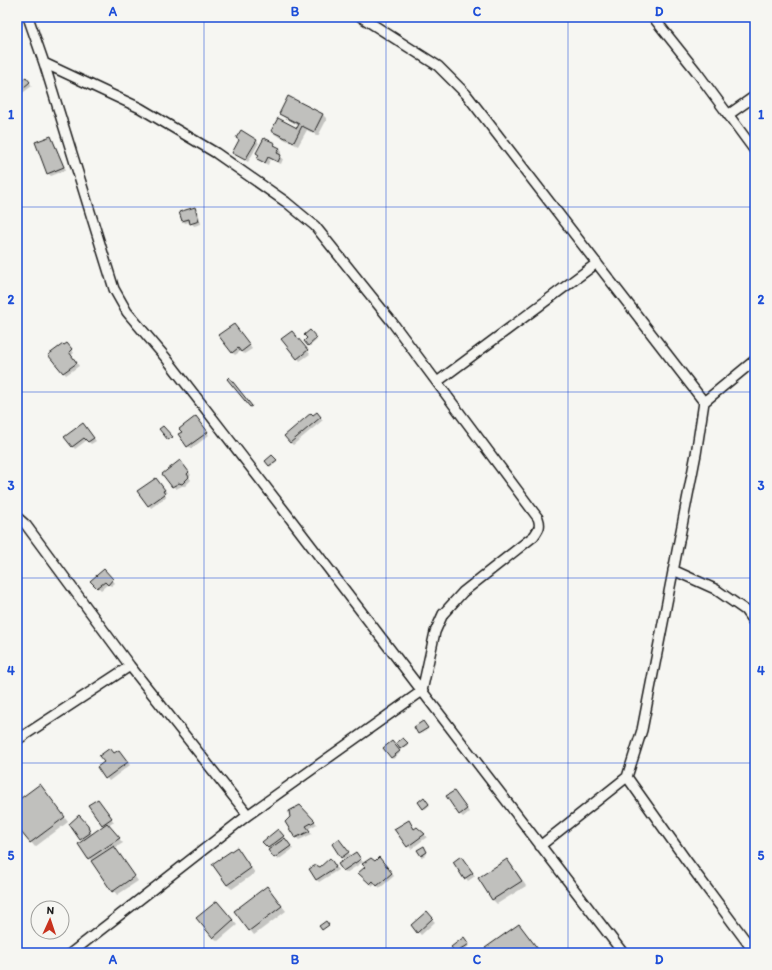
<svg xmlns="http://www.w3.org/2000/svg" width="772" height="970" viewBox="0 0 772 970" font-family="Itim,sans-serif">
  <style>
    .shadow { fill: #0003 }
    .building { fill: #c0c0bd; stroke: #1c1c1c }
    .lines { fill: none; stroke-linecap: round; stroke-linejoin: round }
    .street-casing { stroke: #1c1c1c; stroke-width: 12 }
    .street { stroke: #f6f6f2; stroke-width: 9 }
    .grid { fill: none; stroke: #1d4ed8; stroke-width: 1; stroke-opacity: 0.55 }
    .neatline { fill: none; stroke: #1d4ed8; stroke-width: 1.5 }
    .grid-label { font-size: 13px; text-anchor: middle; font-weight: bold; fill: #1d4ed8 }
  </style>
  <rect width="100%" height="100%" fill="#f6f6f2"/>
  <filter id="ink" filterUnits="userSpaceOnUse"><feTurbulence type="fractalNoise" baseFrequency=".025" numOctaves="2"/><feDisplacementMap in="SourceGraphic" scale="8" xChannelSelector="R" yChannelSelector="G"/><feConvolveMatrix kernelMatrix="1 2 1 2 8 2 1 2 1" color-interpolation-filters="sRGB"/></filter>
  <g filter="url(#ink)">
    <path class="shadow" d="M 29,81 L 32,86 L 17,97 L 17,86 Z
      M 289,98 L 323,115 L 327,119 L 318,136 L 307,130 L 298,146 L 276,135 L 272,131 L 298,129 L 299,126 L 285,118 L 280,114 Z
      M 51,137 L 53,140 L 66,170 L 51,176 L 48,173 Z
      M 237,138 L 256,140 L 259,143 L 248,162 L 233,152 L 240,141 Z
      M 274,144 L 282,151 L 280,155 L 283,159 L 281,164 L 270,159 L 268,165 L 261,161 L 258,159 Z
      M 195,209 L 198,211 L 201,224 L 194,226 L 191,222 L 185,223 L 183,221 Z
      M 234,325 L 252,349 L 244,354 L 241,351 L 235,355 L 233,353 Z
      M 310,332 L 317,340 L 310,346 L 305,341 L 308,338 Z
      M 295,335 L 310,354 L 300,361 L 298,358 Z
      M 69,347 L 74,353 L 71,355 L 79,366 L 66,375 L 50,355 Z
      M 317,414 L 323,420 L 293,445 L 290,442 Z
      M 198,420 L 209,435 L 191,449 L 179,435 Z
      M 85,427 L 96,441 L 91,444 L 87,440 L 75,449 L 65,437 Z
      M 272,456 L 277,462 L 271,467 L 266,461 Z
      M 183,464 L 191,475 L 189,477 L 191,480 L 185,486 L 182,486 L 176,489 L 173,486 Z
      M 159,482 L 167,493 L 165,494 L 166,497 L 151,508 L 149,505 Z
      M 104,570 L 115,583 L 111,586 L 108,584 L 101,590 L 92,581 Z
      M 424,723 L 428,729 L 420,734 L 419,733 Z
      M 403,739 L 408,745 L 402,749 L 398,744 Z
      M 392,743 L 400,753 L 393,759 L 384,749 Z
      M 114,754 L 121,754 L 130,765 L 109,781 L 98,767 Z
      M 44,790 L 68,822 L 35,847 L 17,825 L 17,802 Z
      M 457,795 L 469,812 L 463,817 L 460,814 Z
      M 424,799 L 430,805 L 425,809 L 419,802 Z
      M 100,803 L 114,822 L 108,826 L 123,843 L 115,848 L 138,881 L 117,895 L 89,858 L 83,841 L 81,839 L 79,817 L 90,829 L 92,835 L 105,826 L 90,806 Z
      M 300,807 L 317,824 L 308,829 L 312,834 L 299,840 L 296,837 Z
      M 409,821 L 414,829 L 417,828 L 427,837 L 411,849 L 396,829 Z
      M 281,833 L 293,849 L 278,860 L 264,842 Z
      M 339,840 L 351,856 L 358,856 L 363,862 L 346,873 L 344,870 L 345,861 L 342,857 Z
      M 425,849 L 427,854 L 422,857 L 418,851 Z
      M 241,853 L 255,873 L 232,889 L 227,885 Z
      M 461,857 L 475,876 L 468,881 L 454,862 Z
      M 379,859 L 394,876 L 380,888 L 376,884 L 373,886 L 359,873 Z
      M 507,860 L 512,865 L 526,886 L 497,904 L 493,900 L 479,878 Z
      M 333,862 L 338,870 L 319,882 L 317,880 Z
      M 271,892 L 286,911 L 254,935 L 250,930 Z
      M 222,907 L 237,925 L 218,941 L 213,937 Z
      M 426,913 L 435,922 L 421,935 L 412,925 Z
      M 464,938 L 470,945 L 460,953 L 457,953 L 453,947 Z"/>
    <path class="building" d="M 26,77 L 30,82 L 17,93 L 17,84 Z
      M 288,96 L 323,114 L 314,132 L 302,126 L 294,142 L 271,131 L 278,118 L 297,128 L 299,124 L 279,114 Z
      M 241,130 L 257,140 L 245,160 L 232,153 L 239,140 L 236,138 Z
      M 51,136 L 64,167 L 47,174 L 35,142 Z
      M 264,138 L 275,143 L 274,145 L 280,148 L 277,153 L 281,155 L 278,162 L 268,157 L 265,163 L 257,159 L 259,155 L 256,153 Z
      M 195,207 L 199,221 L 190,224 L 189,219 L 182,221 L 179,212 Z
      M 234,324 L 250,345 L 241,352 L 238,348 L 232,353 L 218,335 Z
      M 310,330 L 317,338 L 308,346 L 304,341 L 307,338 L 304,335 Z
      M 292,331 L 308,350 L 297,359 L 281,339 Z
      M 67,343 L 72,349 L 69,352 L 77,363 L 63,373 L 48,355 L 63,344 L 64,345 Z
      M 229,377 L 252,406 L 250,407 L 227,379 Z
      M 317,412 L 321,417 L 290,443 L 284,436 L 311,413 L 313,415 Z
      M 196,416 L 208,432 L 187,447 L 178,434 L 182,432 L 179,429 Z
      M 83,423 L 94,438 L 88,442 L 84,438 L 72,447 L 64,437 Z
      M 163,426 L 173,437 L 168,440 L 159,429 Z
      M 272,455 L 277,460 L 269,466 L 265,461 Z
      M 180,460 L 189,472 L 187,474 L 189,477 L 182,484 L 179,483 L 172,487 L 162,474 Z
      M 156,478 L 165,490 L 163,491 L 165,494 L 148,506 L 137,491 Z
      M 104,569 L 113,579 L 108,585 L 105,582 L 97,588 L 90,581 Z
      M 423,721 L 428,728 L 418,734 L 414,727 Z
      M 403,738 L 408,743 L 400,749 L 396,743 Z
      M 392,741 L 400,751 L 391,758 L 383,748 Z
      M 110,748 L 114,753 L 119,750 L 128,762 L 105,779 L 97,767 L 104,762 L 99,756 Z
      M 40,784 L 65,817 L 30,843 L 17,827 L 17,801 Z
      M 454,791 L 467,809 L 459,815 L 446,796 Z
      M 424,797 L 429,804 L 423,809 L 418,802 Z
      M 98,799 L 112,818 L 102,825 L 88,805 Z
      M 300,805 L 315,821 L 306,826 L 310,831 L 295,838 L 285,822 L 290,817 L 289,811 Z
      M 79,815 L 88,825 L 90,833 L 80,840 L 69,824 Z
      M 409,820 L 414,829 L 417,827 L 425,834 L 407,847 L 394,829 Z
      M 107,823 L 120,838 L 88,859 L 78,844 Z
      M 278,829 L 284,836 L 268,848 L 262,842 Z
      M 285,838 L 291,846 L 274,858 L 268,850 Z
      M 339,839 L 349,852 L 341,858 L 332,844 Z
      M 114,846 L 135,876 L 112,892 L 91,861 Z
      M 424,846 L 427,852 L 421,856 L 417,850 Z
      M 237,847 L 251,868 L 227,885 L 212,864 Z
      M 356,852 L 361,859 L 343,871 L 338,864 Z
      M 461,856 L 473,873 L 464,879 L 453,862 Z
      M 379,857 L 392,873 L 377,886 L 373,881 L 370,884 L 358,873 L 365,867 L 362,864 L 371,858 L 375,861 Z
      M 330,858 L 336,867 L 316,880 L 309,869 L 316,865 L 320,867 Z
      M 507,859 L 522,881 L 492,900 L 478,878 Z
      M 267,886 L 282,906 L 249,931 L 234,911 Z
      M 217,901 L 233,920 L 213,938 L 196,918 Z
      M 427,911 L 433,918 L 417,933 L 411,925 Z
      M 326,921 L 329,925 L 322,930 L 319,926 Z
      M 519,924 L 541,953 L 488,953 L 485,948 Z
      M 464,937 L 469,944 L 456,953 L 451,947 Z"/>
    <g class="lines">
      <g class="street-casing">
        <path id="street" d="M 28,17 L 44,63 L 114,289 L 127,312 L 166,358 L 286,513 L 422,691
          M 361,17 L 438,66 L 466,94 L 704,402
          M 653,17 L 696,71 L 755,151
          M 44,63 L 140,108 L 216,153 L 286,202 L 315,226 L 392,322 L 538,518 C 541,526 539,529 534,536 L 463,592 L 443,614 L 435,632 L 422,691
          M 728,115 L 755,96
          M 437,382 L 597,263
          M 17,517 L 26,525 L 130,666 L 248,815
          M 673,570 L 715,589 L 745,610 L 755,624
          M 17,740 L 130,666
          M 627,777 L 686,860 L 755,953
          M 540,846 L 627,777 L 642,730 L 696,454 L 704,402 L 755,360
          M 71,953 L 248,815 L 422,691 L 623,953"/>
      </g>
      <use href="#street" class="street"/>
    </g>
  </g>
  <path class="grid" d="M 204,17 L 204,953M 386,17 L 386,953M 568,17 L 568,953M 17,207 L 755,207M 17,392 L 755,392M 17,578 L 755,578M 17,763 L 755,763"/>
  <rect width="772" height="970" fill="none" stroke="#f6f6f2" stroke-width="44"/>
  <g transform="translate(50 920) rotate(3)"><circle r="19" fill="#f6f6f2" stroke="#9f9f9c"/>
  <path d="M0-3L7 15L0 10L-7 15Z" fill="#c8321e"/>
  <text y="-6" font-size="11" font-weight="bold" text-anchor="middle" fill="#1c1c1c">N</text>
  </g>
  <rect x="22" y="22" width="728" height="926" class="neatline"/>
  <g class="grid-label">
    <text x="113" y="16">A</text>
    <text x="295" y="16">B</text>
    <text x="477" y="16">C</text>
    <text x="659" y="16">D</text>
    <text x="11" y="119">1</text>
    <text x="761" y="119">1</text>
    <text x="11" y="304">2</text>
    <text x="761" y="304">2</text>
    <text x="11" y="490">3</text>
    <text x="761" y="490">3</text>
    <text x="11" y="675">4</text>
    <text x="761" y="675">4</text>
    <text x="11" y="860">5</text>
    <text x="761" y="860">5</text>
    <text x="113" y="964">A</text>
    <text x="295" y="964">B</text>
    <text x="477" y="964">C</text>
    <text x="659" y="964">D</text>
  </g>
</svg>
